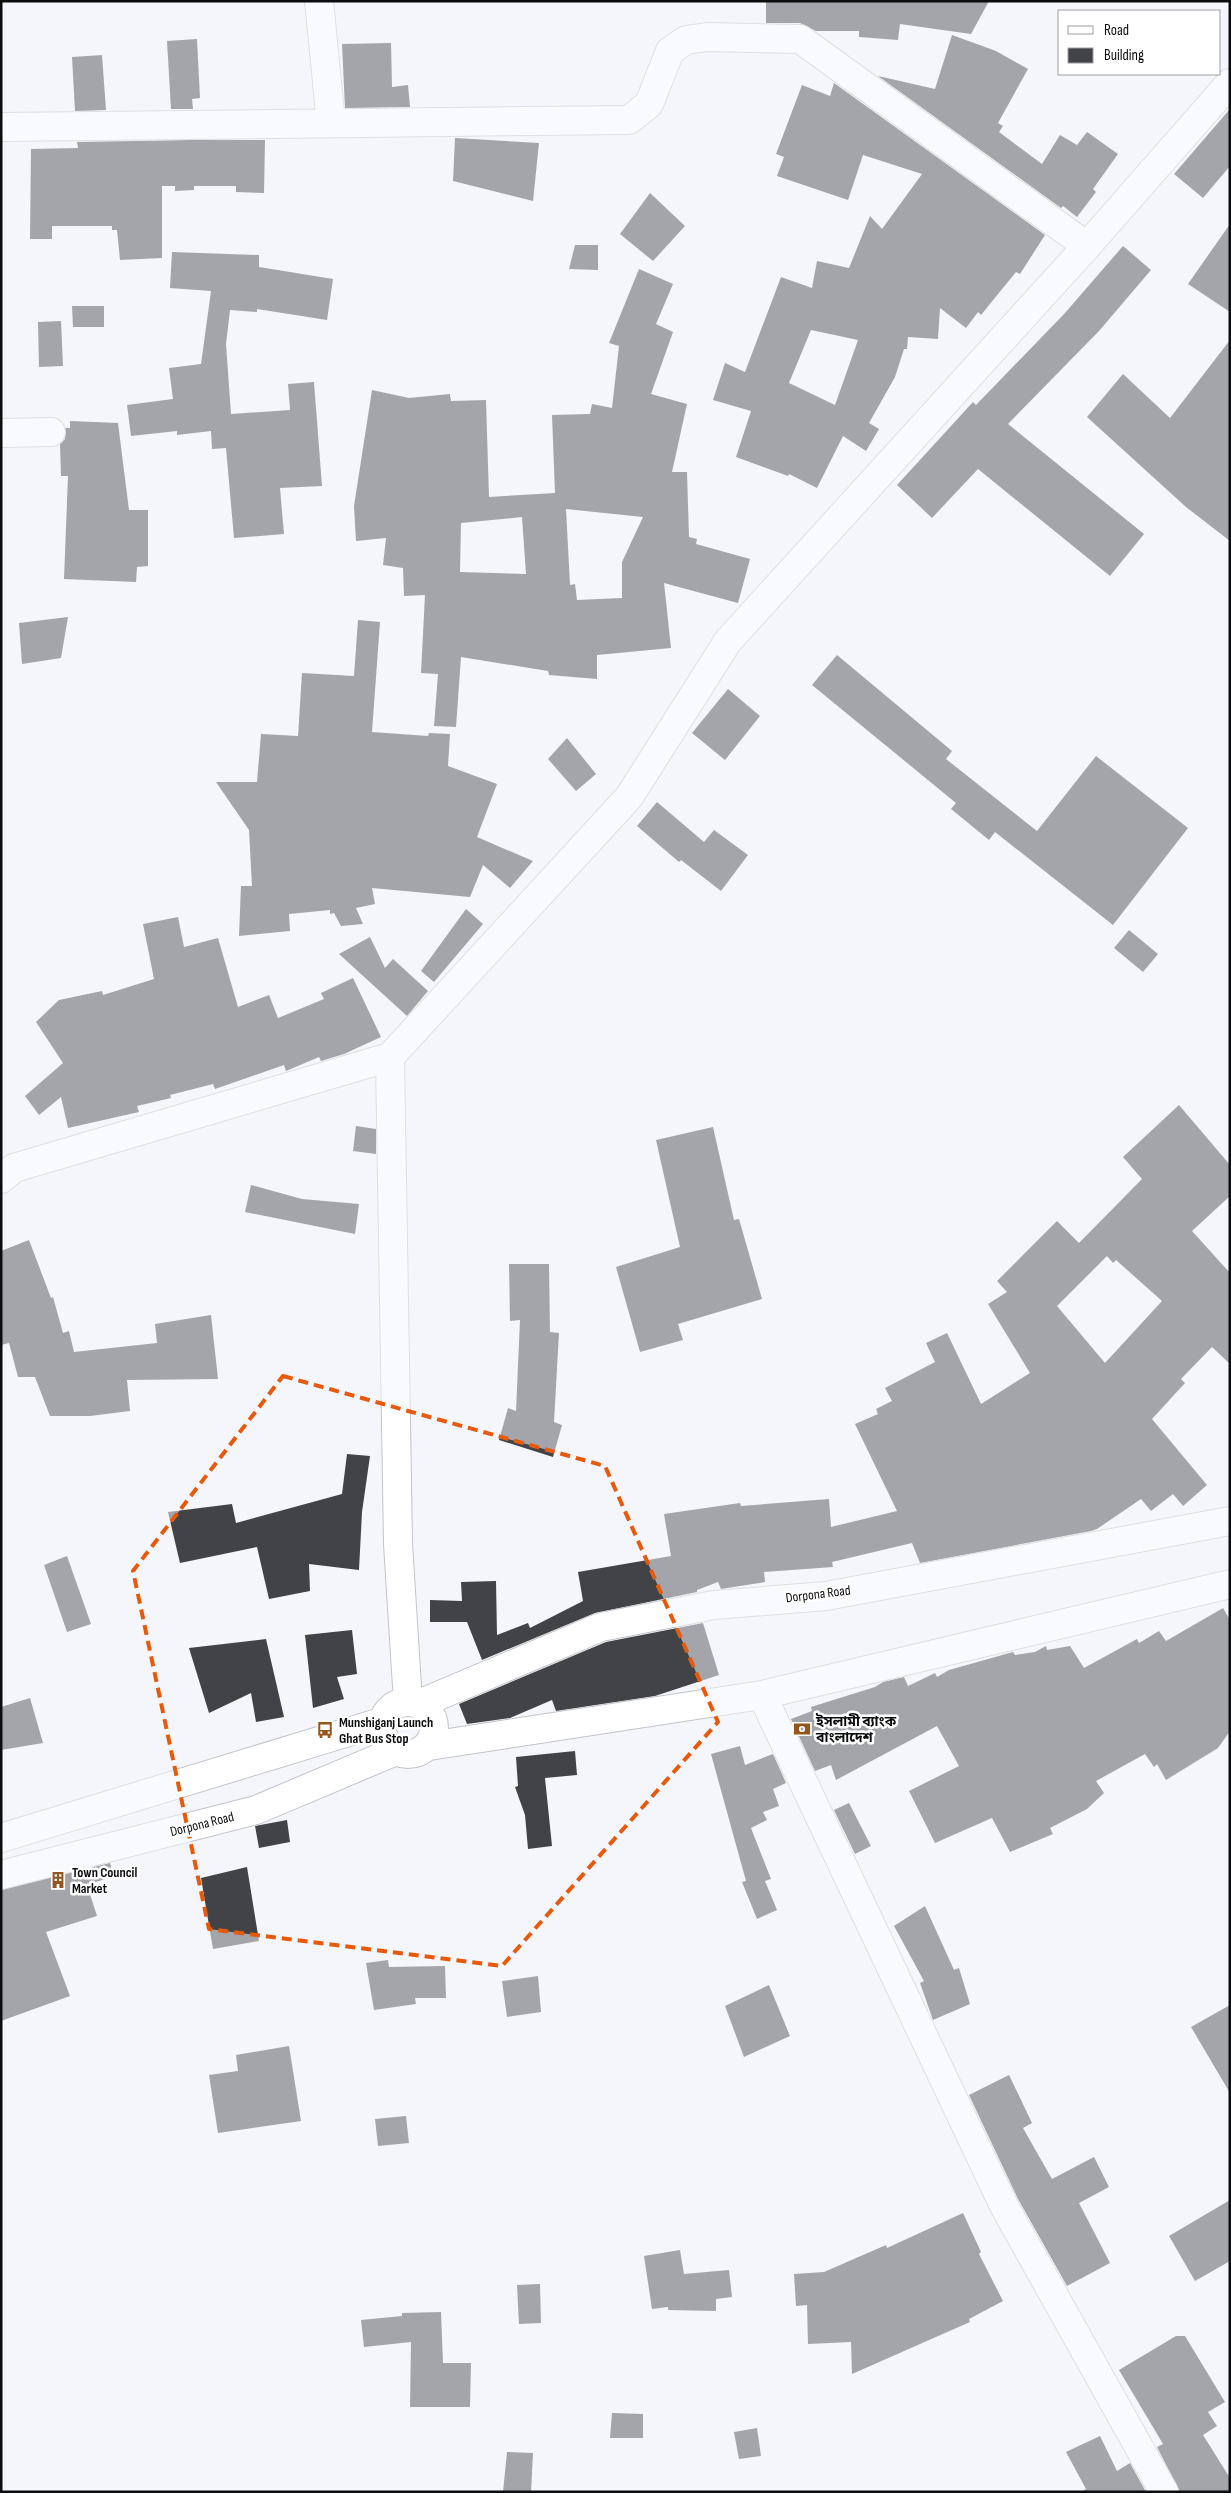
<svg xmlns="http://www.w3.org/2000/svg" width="1231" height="2493" viewBox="0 0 1231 2493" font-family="'Sofia Sans Condensed','Noto Sans Bengali',sans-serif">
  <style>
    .building { fill: #414347; fill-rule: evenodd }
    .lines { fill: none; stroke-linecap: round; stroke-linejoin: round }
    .minor-casing { stroke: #c2c4c9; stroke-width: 30 }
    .major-casing { stroke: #c2c4c9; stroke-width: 30 }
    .minor { stroke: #fff; stroke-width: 28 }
    .major { stroke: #fff; stroke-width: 28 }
    .marked { fill: none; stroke: #e8590c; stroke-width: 4; stroke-dasharray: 10 6; stroke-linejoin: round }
    .labels { text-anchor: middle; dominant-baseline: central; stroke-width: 5; stroke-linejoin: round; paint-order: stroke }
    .street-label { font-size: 14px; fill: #0c0d0f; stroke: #fff }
    .poi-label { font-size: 14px; font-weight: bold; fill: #0c0d0f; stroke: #fff; text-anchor: start }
  </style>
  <rect width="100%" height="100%" fill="#f4f6fb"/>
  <path class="building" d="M 766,1 L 989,1 L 971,34 L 900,24 L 898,40 L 859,37 L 859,31 L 816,31 L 800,23 L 766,23 Z
    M 952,35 L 996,51 L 1028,69 L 998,123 L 1003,126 L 999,132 L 1042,164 L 1060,135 L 1077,145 L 1087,132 L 1118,154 L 1093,189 L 1096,192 L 1077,217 L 1063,206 L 1061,208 L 878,76 L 935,89 Z
    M 197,39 L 200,98 L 192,99 L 193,109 L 171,109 L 167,41 Z
    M 391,43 L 392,87 L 408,85 L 410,107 L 345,108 L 342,44 Z
    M 102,55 L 106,110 L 75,111 L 72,57 Z
    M 834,83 L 1045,235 L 1020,274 L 1016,272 L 981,315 L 978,312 L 966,328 L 940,308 L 938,339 L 908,337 L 907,349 L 904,349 L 895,377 L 869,423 L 879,429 L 866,451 L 843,436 L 817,488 L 789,474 L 788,476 L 736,457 L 751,411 L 713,400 L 725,363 L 745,372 L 781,277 L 812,288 L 817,261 L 849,268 L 870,216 L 882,229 L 922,174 L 863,155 L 848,200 L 777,176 L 784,157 L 776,154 L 802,85 L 830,96 ZM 811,330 L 858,340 L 835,405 L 789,383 Z
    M 1230,109 L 1230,166 L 1203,198 L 1174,174 Z
    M 455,138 L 539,143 L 533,201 L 453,181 Z
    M 193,140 L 265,140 L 264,193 L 236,192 L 236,186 L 194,186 L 194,190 L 175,191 L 175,186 L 162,186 L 162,258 L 120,260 L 117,230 L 112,230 L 112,226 L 52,226 L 52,239 L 30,239 L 31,149 L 78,148 L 77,142 Z
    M 650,193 L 685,226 L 653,261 L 620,234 Z
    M 1230,224 L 1230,312 L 1188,284 Z
    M 575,245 L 598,245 L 598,270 L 569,269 Z
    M 1123,246 L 1151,270 L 1099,331 L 1008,424 L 1144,534 L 1110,576 L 978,469 L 932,518 L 897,485 L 973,402 L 976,405 L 1065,313 Z
    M 172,252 L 259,255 L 259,267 L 333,279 L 327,320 L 257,309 L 257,312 L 230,310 L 226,344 L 231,414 L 290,410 L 288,384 L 314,382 L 322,486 L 280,488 L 284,534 L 234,538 L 226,448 L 212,449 L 211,431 L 177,435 L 177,431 L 131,436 L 127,405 L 173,399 L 169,368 L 201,364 L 211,291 L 170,288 Z
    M 639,269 L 673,284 L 656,324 L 673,332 L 651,394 L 687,404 L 672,472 L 687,472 L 689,537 L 697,539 L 696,544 L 750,559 L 738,603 L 664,583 L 671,648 L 597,655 L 597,679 L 549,675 L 548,671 L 461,657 L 456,727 L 434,726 L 438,674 L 421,673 L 425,595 L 404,596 L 403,568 L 383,565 L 386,538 L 356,541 L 354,506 L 372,390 L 409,398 L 450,394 L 451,401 L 486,400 L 489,497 L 555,493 L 552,415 L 590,414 L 592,404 L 612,408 L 619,346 L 609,343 ZM 566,509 L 643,517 L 622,562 L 622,598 L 577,600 L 575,584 L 570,585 ZM 522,517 L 526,574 L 460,572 L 461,523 Z
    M 72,306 L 104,306 L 104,327 L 73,327 Z
    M 61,321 L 63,366 L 39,367 L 38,322 Z
    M 1230,340 L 1230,541 L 1186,507 L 1087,417 L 1123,374 L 1170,418 Z
    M 70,421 L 118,423 L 129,510 L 148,510 L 148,566 L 137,567 L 136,582 L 64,579 L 68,476 L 61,476 L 60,444 L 65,439 L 65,428 L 70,428 Z
    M 68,617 L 61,658 L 22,664 L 19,623 Z
    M 358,620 L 380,622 L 372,732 L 428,736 L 429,733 L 450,734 L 448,766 L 497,784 L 477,837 L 533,861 L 510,888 L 483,865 L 470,897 L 372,888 L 375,904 L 356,908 L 363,924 L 341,926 L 334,913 L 330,914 L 330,910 L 289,914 L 290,931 L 239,936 L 241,886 L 252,886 L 249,830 L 216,782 L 257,782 L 261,734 L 298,736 L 302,673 L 354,676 Z
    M 837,655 L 952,751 L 946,759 L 1037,831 L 1096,756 L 1188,828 L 1113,925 L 995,832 L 989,840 L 951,809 L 956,803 L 812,685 Z
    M 728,689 L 760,716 L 725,760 L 692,733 Z
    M 567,738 L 596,774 L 576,791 L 548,759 Z
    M 657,802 L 704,842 L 714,830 L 748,855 L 721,891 L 681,860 L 679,862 L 637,826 Z
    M 466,909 L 483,924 L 434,982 L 421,971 Z
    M 178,917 L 184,947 L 218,938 L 238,1007 L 269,995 L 278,1018 L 324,999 L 321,993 L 353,978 L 381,1037 L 344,1054 L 321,1061 L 319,1057 L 286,1071 L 284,1065 L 215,1089 L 213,1084 L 170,1095 L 171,1098 L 137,1106 L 139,1112 L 68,1128 L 61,1097 L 39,1115 L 25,1096 L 63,1063 L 36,1022 L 59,1000 L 102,991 L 103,995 L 154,979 L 143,924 Z
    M 1129,930 L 1158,954 L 1143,972 L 1114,948 Z
    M 370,937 L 385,968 L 393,959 L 428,991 L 407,1016 L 339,954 Z
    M 1179,1105 L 1230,1165 L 1230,1196 L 1192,1231 L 1230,1273 L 1230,1364 L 1212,1347 L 1181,1379 L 1185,1383 L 1152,1419 L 1207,1485 L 1183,1506 L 1173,1494 L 1151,1511 L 1141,1499 L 1097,1529 L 1091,1531 L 920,1563 L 912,1543 L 832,1562 L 833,1567 L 764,1572 L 765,1582 L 721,1589 L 718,1582 L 697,1590 L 697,1592 L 595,1613 L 482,1660 L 467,1622 L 430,1622 L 430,1600 L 462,1601 L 461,1582 L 496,1581 L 497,1635 L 528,1623 L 530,1628 L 583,1601 L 578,1572 L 671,1556 L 664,1514 L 740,1503 L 741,1506 L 829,1499 L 831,1527 L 897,1511 L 855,1424 L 878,1414 L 876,1409 L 892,1401 L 885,1388 L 935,1362 L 926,1343 L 947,1333 L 981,1404 L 1030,1373 L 988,1304 L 1007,1292 L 997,1281 L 1057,1221 L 1079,1243 L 1142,1179 L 1123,1157 ZM 1107,1256 L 1113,1263 L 1116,1260 L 1162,1301 L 1105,1363 L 1057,1306 Z
    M 356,1126 L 376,1129 L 376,1154 L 353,1151 Z
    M 713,1127 L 734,1220 L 739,1219 L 762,1299 L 678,1324 L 683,1340 L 640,1352 L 616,1267 L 680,1247 L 656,1140 Z
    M 251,1185 L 302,1199 L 359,1204 L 355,1234 L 245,1212 Z
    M 29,1240 L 51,1298 L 53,1297 L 63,1333 L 69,1331 L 74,1352 L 157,1343 L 155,1324 L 211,1315 L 218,1379 L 127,1380 L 130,1411 L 90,1416 L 50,1416 L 35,1377 L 18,1377 L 9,1343 L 1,1345 L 1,1251 Z
    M 509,1264 L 549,1264 L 550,1332 L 559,1333 L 554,1422 L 562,1425 L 553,1457 L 499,1440 L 508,1408 L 516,1411 L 520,1320 L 510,1321 Z
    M 347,1454 L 370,1456 L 362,1512 L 359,1570 L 309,1564 L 310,1591 L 269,1599 L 257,1547 L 180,1563 L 168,1512 L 232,1504 L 236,1523 L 342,1494 Z
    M 67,1556 L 91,1624 L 67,1632 L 44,1565 Z
    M 1223,1608 L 1230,1620 L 1230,1731 L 1218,1748 L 1166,1780 L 1157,1764 L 1154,1767 L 1145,1754 L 1096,1781 L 1104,1793 L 1087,1809 L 1050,1828 L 1053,1834 L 1010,1852 L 992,1818 L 935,1843 L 909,1791 L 959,1766 L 937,1726 L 836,1780 L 831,1765 L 815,1771 L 791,1719 L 812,1711 L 811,1707 L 875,1687 L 883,1682 L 904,1677 L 908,1686 L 935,1673 L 937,1677 L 949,1670 L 1013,1652 L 1015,1655 L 1035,1652 L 1046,1646 L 1047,1650 L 1070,1646 L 1084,1668 L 1137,1639 L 1139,1643 L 1159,1631 L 1166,1641 Z
    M 703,1623 L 719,1675 L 655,1696 L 556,1711 L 552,1700 L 510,1718 L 467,1724 L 459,1704 L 606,1642 Z
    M 352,1630 L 357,1674 L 337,1677 L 344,1699 L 313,1708 L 305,1635 Z
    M 266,1639 L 284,1717 L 256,1722 L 251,1693 L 209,1713 L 189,1648 Z
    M 30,1698 L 43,1743 L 1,1750 L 1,1707 Z
    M 740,1746 L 745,1765 L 773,1754 L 786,1783 L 773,1789 L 779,1806 L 763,1812 L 767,1820 L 751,1828 L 771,1879 L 765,1881 L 777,1910 L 757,1919 L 742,1882 L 746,1881 L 711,1754 Z
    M 575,1751 L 577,1775 L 545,1778 L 552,1846 L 528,1849 L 525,1815 L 515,1787 L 518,1786 L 516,1757 Z
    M 849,1803 L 871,1846 L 855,1854 L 834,1810 Z
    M 287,1820 L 290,1842 L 259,1848 L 255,1826 Z
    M 110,1863 L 114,1876 L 87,1885 L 97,1916 L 46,1932 L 70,1996 L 1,2021 L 1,1890 Z
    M 247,1867 L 259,1941 L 213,1949 L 201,1878 Z
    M 925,1906 L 954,1970 L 959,1968 L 970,2004 L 933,2020 L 920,1983 L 924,1981 L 894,1926 Z
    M 388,1960 L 389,1967 L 445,1966 L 446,1998 L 415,1998 L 416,2004 L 374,2010 L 366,1963 Z
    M 538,1976 L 541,2012 L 507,2017 L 502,1981 Z
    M 769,1985 L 790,2036 L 744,2057 L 725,2006 Z
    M 1230,2005 L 1230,2093 L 1191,2027 Z
    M 289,2046 L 301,2121 L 218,2133 L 209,2075 L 238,2071 L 236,2055 Z
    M 1009,2075 L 1032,2123 L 1023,2128 L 1052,2179 L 1094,2157 L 1109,2187 L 1079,2203 L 1110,2263 L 1067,2286 L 1018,2199 L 969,2095 Z
    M 406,2116 L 409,2143 L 378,2146 L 375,2119 Z
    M 1230,2200 L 1230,2261 L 1195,2281 L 1169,2236 Z
    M 963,2213 L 981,2252 L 979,2254 L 1003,2301 L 969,2319 L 970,2322 L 852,2374 L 851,2342 L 808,2344 L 807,2305 L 796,2306 L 794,2274 L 824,2272 L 886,2245 L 887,2248 Z
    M 680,2250 L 684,2274 L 729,2270 L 732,2297 L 716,2299 L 716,2311 L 668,2310 L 668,2307 L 652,2309 L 644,2256 Z
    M 540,2284 L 541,2323 L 519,2324 L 517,2285 Z
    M 441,2312 L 443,2363 L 471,2363 L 470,2407 L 410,2407 L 411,2342 L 364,2347 L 361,2320 L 402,2316 L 402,2313 Z
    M 1176,2336 L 1185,2336 L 1225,2402 L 1208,2412 L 1217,2426 L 1203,2435 L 1230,2478 L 1230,2492 L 1180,2492 L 1157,2447 L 1163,2444 L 1119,2370 Z
    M 612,2413 L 643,2414 L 643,2438 L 610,2438 Z
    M 757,2428 L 761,2456 L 739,2459 L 734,2432 Z
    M 1100,2436 L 1117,2471 L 1130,2463 L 1146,2492 L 1081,2492 L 1086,2489 L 1066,2452 Z
    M 507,2452 L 533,2453 L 531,2492 L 503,2492 Z"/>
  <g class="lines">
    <g class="minor-casing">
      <path id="minor" d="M 319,1 L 331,123
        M 1,127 L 629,120 L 649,104 L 670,51 L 686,40 L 707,37 L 800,39 L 1087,246
        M 1,433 L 51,432
        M 1,1179 L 14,1168 L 390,1057
        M 762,1695 L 1004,2206 L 1164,2492
        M 419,1704 L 601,1627 L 714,1605 L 826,1596 L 1230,1521
        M 429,1746 L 762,1695 L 1230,1584"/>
    </g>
    <g class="major-casing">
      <path id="major" d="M382 1728a26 26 0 1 1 52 0a26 26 0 1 1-52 0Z
        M 408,1702 L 398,1544 L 390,1057 L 629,797 L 728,641 L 1087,246 L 1230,83
        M 1,1838 L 381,1722
        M 1,1875 L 256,1810 L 396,1751"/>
    </g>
    <use href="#minor" class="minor"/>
    <use href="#major" class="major"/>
  </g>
  <path d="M0 0H1231V2493H0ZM 283,1376 L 605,1466 L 718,1722 L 502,1966 L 209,1929 L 133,1571 Z" fill="#f4f6fb" fill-opacity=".55" fill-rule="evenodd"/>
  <path class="marked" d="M 283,1376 L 605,1466 L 718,1722 L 502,1966 L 209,1929 L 133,1571 Z"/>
  <defs>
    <g id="bank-bare" transform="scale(1.35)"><path d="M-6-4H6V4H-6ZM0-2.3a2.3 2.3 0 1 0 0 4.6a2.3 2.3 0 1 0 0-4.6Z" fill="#95561e" stroke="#fff" stroke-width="2.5" paint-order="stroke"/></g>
    <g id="bus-bare" transform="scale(1.35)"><path d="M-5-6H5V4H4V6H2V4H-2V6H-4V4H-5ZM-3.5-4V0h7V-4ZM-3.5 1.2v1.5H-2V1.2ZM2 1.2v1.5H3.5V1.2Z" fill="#95561e" stroke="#fff" stroke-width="2.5" paint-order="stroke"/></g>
    <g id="building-bare" transform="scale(1.35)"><path d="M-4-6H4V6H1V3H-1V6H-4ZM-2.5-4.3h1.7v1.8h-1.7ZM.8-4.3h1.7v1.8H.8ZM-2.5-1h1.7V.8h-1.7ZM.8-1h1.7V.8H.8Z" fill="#95561e" stroke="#fff" stroke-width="2.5" paint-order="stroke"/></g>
  </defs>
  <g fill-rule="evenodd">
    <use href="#bank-bare" x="802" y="1729"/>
    <use href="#bus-bare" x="325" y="1730"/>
    <use href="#building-bare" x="58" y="1880"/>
  </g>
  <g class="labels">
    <g class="street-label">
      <text transform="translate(818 1594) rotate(-7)">Dorpona Road</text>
      <text transform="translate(202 1824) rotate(-14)">Dorpona Road</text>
    </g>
    <g class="poi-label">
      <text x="816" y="1721">ইসলামী ব্যাংক<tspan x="816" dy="16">বাংলাদেশ</tspan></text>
      <text x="339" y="1722">Munshiganj Launch<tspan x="339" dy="16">Ghat Bus Stop</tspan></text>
      <text x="72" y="1872">Town Council<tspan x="72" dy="16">Market</tspan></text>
    </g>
  </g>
  <rect width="1231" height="2493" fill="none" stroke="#0c0d0f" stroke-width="5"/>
  <rect x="1058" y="10" width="162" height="65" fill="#ffffff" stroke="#9e9e9f"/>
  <rect x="1068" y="26" width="25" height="8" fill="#ffffff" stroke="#9e9e9f"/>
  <text x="1104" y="35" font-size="15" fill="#0c0d0f">Road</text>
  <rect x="1068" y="48" width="25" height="15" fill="#414347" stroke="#9e9e9f"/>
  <text x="1104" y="60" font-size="15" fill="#0c0d0f">Building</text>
</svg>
